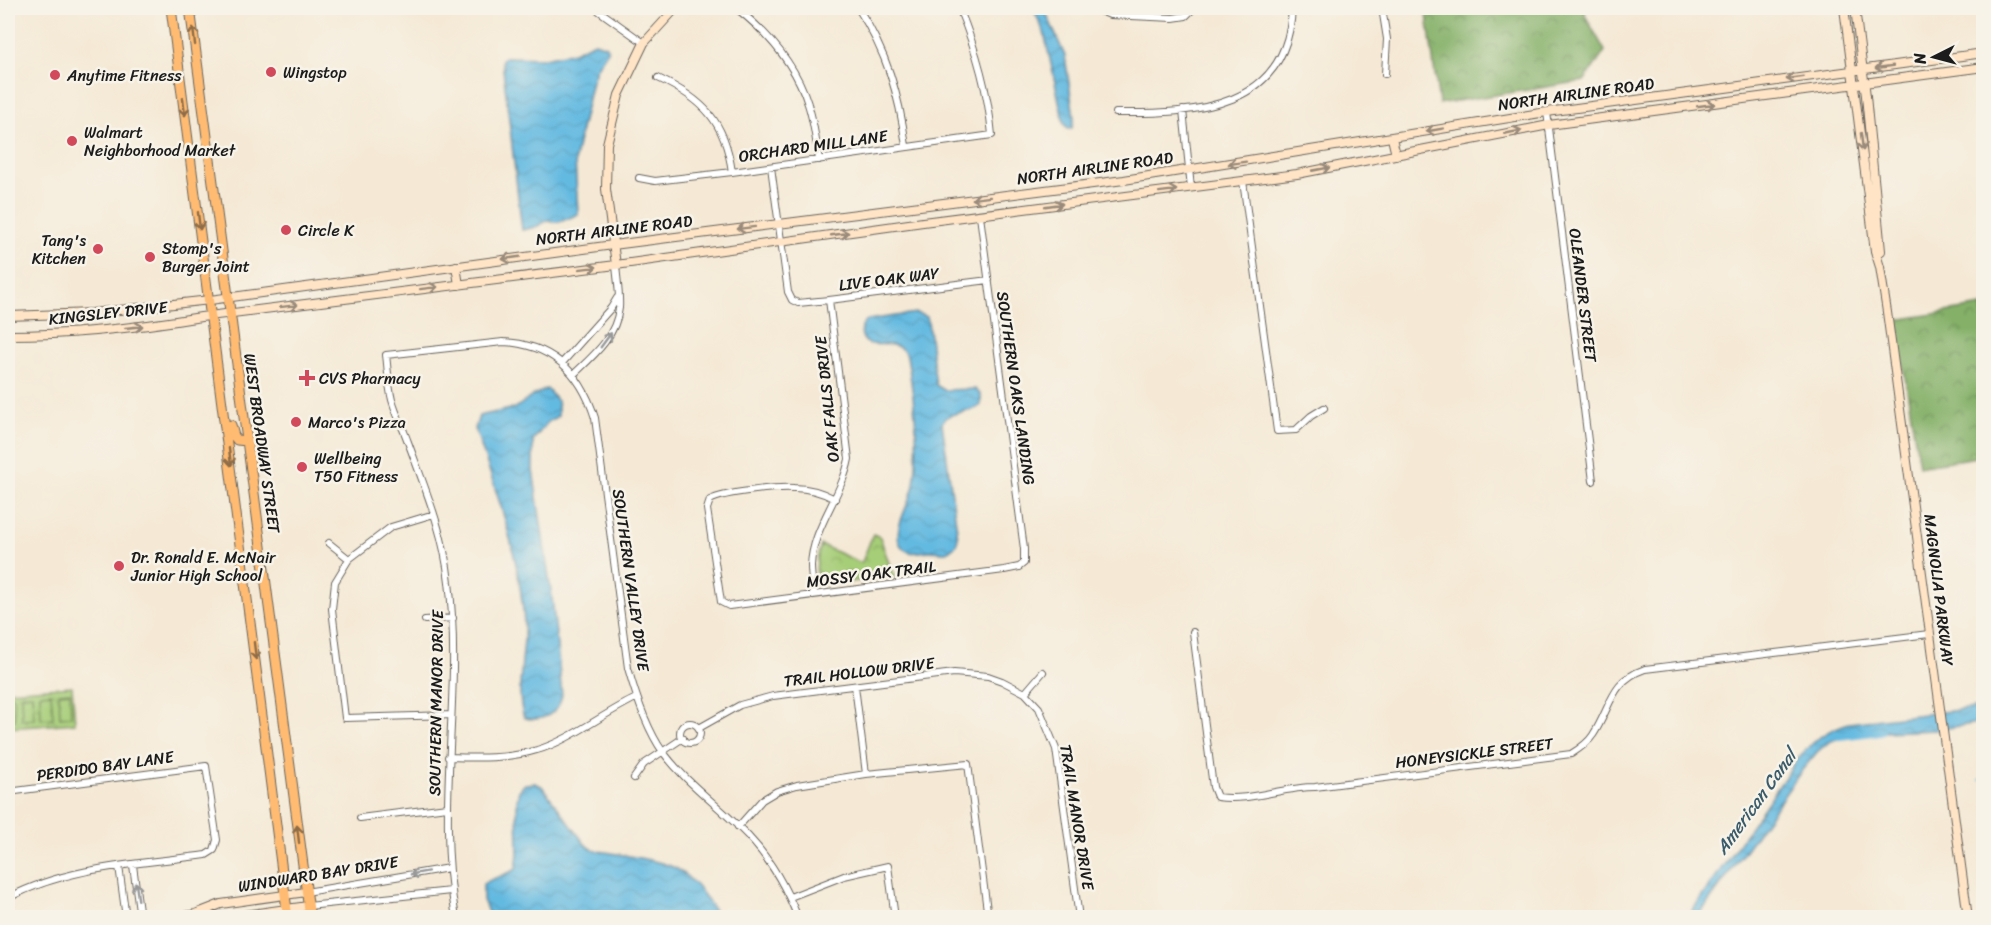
<svg xmlns="http://www.w3.org/2000/svg" width="1991" height="925" viewBox="0 0 1991 925" font-family="Sriracha,sans-serif">
  <style>
    .forest { fill: url(#forest-crowns); stroke: #506642; stroke-width: 1.5 }
    .park { fill: url(#park-crowns); stroke: #61744a; stroke-width: 1.5 }
    .pitch { fill: #a6cd77; stroke: #61744a; stroke-width: 1.5 }
    .water { fill: url(#water-waves); stroke: #406b7e; stroke-width: 1.5 }
    .lines { fill: none; stroke-linecap: round; stroke-linejoin: round }
    .stream { stroke: #64bae1; stroke-width: 2 }
    .canal { stroke: #64bae1; stroke-width: 8 }
    .street-casing { stroke: #68645d; stroke-width: 8 }
    .secondary-casing { stroke: #68645d; stroke-width: 10 }
    .primary-casing { stroke: #68645d; stroke-width: 11 }
    .street { stroke: #fff; stroke-width: 6 }
    .secondary { stroke: #ffe4c6; stroke-width: 8 }
    .primary { stroke: #ffbb71; stroke-width: 9 }
    .oneway { stroke: #8e6c46 }
    .oneway2 { stroke: #998a7a }
    .oneway3 { stroke: #999 }
    .poi-dot { fill: #d1495b; stroke: #f7f3e8; stroke-width: 2 }
    .labels { text-anchor: middle; dominant-baseline: central; stroke-width: 5; stroke-linejoin: round; paint-order: stroke }
    .poi-label { font-size: 16px; fill: #1c1c1c; stroke: #f7f3e8; text-anchor: start }
    .street-label { font-size: 16px; fill: #1c1c1c; stroke: #f7f3e8 }
    .water-label { font-size: 18px; font-style: italic; fill: #395b6b; stroke: #f7f3e8 }
  </style>
  <defs>
    <pattern id="forest-crowns" width="20" height="18" patternUnits="userSpaceOnUse" patternTransform="scale(1.5)"><rect width="20" height="18" fill="#84b068"/><path d="M2 6a3 3 0 1 1 6 0M12 15a3 3 0 1 1 6 0" fill="none" stroke="#6b8e55"/></pattern>
    <pattern id="park-crowns" width="20" height="18" patternUnits="userSpaceOnUse" patternTransform="scale(1.5)"><rect width="20" height="18" fill="#a6cd77"/><path d="M2 6a3 3 0 1 1 6 0M12 15a3 3 0 1 1 6 0" fill="none" stroke="#8eaf66"/></pattern>
    <pattern id="water-waves" width="16" height="10" patternUnits="userSpaceOnUse" patternTransform="scale(1.5)"><rect width="16" height="10" fill="#64bae1"/><path d="M0 5q4-4 8 0t8 0" fill="none" stroke="#569fc0"/></pattern>
  </defs>
  <rect width="100%" height="100%" fill="#f7f3e8"/>
  <filter id="ink" filterUnits="userSpaceOnUse"><feTurbulence type="fractalNoise" baseFrequency=".0167" numOctaves="2"/><feDisplacementMap in="SourceGraphic" scale="12" xChannelSelector="R" yChannelSelector="G"/><feConvolveMatrix kernelMatrix="1 2 1 2 8 2 1 2 1" color-interpolation-filters="sRGB"/></filter>
  <filter id="wash" filterUnits="userSpaceOnUse"><feTurbulence type="fractalNoise" baseFrequency=".008" numOctaves="4" result="noise"/><feDisplacementMap in="SourceGraphic" scale="24" xChannelSelector="R" yChannelSelector="G"/><feGaussianBlur stdDeviation="1.35" result="paint"/><feColorMatrix in="noise" values="0 0 0 0 0 0 0 0 0 0 0 0 0 0 0 0 0 1.4 0 .05"/><feComposite in="paint" operator="in"/></filter>
  <g filter="url(#wash)">
    <rect width="100%" height="100%" fill="#f5e9d5"/>
    <path class="forest" d="M 1426,8 L 1586,8 L 1585,15 L 1605,51 L 1584,81 L 1439,104 Z
      M 1983,306 L 1983,456 L 1919,466 L 1896,320 Z"/>
    <path class="park" d="M 873,534 L 880,537 L 890,566 L 896,577 L 820,585 C 813,573 817,557 821,545 L 859,562 L 862,562 Z
      M 72,686 L 75,723 L 8,728 L 8,691 Z"/>
    <path class="pitch" d="M 70,692 L 71,716 L 60,717 L 59,693 Z
      M 51,693 L 53,718 L 41,719 L 40,694 Z
      M 32,694 L 34,719 L 22,720 L 21,695 Z
      M 8,696 L 13,696 L 15,720 L 8,721 Z"/>
    <path class="water" d="M 1033,8 L 1044,8 L 1065,56 L 1074,117 L 1072,128 L 1068,129 L 1064,124 L 1044,32 Z
      M 595,42 L 606,46 L 608,51 L 597,67 L 592,81 L 578,143 L 575,159 L 578,214 C 568,218 558,226 548,220 L 536,227 L 522,230 L 502,60 L 505,57 L 544,58 L 573,52 Z
      M 916,313 L 927,317 L 928,321 L 936,385 L 944,390 L 975,389 L 981,395 L 981,405 C 970,415 950,409 942,423 L 958,538 L 956,545 L 947,552 C 941,552 935,551 929,551 C 920,551 911,556 903,548 C 888,534 912,501 914,484 C 920,443 914,397 907,356 C 899,340 883,346 868,344 C 860,338 860,330 864,322 L 868,320 Z
      M 547,389 L 558,402 L 558,416 L 548,422 L 533,440 L 533,470 L 553,605 L 562,695 C 559,714 542,722 524,718 C 514,688 526,655 524,623 C 520,556 497,492 475,429 L 479,416 L 515,408 L 534,395 Z
      M 1983,707 L 1983,722 L 1936,730 L 1857,733 L 1841,737 L 1829,742 L 1817,752 L 1802,770 L 1698,917 L 1687,918 L 1799,757 C 1816,739 1824,731 1849,723 Z
      M 535,783 L 542,786 L 585,844 L 594,850 C 614,854 666,860 680,871 C 697,883 708,900 718,917 L 490,917 L 483,900 L 483,884 C 493,877 505,876 516,869 L 518,854 L 517,801 L 519,790 L 525,784 Z"/>
    <g class="lines">
      <path class="stream" d="M 1980,780 L 1984,779"/>
      <path class="canal" d="M 1839,736 L 1881,731"/>
    </g>
  </g>
  <g filter="url(#ink)">
    <g class="lines">
      <g class="street-casing">
        <path id="street" d="M 595,8 L 644,43
          M 736,8 C 768,33 796,65 808,104 C 814,122 816,141 819,160
          M 858,8 C 887,53 899,94 906,146
          M 1382,8 L 1387,39 L 1385,74
          M 1095,9 L 1110,15 L 1173,18 L 1186,16 L 1194,8
          M 658,78 C 703,99 725,121 732,172
          M 1183,110 L 1191,188
          M 1547,112 L 1593,481
          M 1116,113 C 1196,114 1288,109 1292,8
          M 771,167 L 788,292 L 792,300 L 798,303 L 829,300 L 989,280
          M 639,178 L 655,181 L 732,172 L 992,135 C 988,90 976,49 959,8
          M 1243,181 L 1277,431 L 1296,430 L 1311,416 L 1324,408
          M 562,363 L 611,308 L 617,298
          M 574,374 C 593,356 616,337 619,308 C 620,294 617,279 616,265
          M 835,499 C 822,492 809,488 794,488 C 777,487 725,492 710,500 L 707,509 L 721,602 L 729,606 L 1004,570 L 1019,567 L 1024,563 L 1024,549 L 980,216
          M 329,543 L 349,559 L 391,527 L 434,514
          M 349,559 L 335,582 L 332,609 L 345,718 L 451,715
          M 814,595 C 813,586 811,576 811,566 C 812,528 842,496 849,459 L 829,300
          M 425,620 L 453,618
          M 1193,632 L 1213,787 L 1217,797 C 1250,802 1282,787 1315,787 L 1571,754 C 1579,749 1588,743 1593,735 C 1611,708 1610,681 1645,669 L 1929,634
          M 855,686 L 866,774
          M 1025,693 L 1043,672
          M680 733a10 10 0 1 1 20 0a10 10 0 1 1-20 0Z
          M 699,728 L 740,705 L 773,696 L 954,673 L 988,676 L 1002,681 L 1025,693 L 1039,708 L 1056,749 L 1079,918
          M 448,757 C 478,758 508,759 537,750 C 569,741 604,713 636,698
          M 634,778 L 644,764 L 683,738
          M 8,792 L 206,766 L 217,840 L 214,850 L 206,855 C 139,864 69,866 8,898
          M 360,818 L 447,807
          M 738,827 L 762,800 L 777,791 L 797,785 L 866,774 L 968,764 L 988,918
          M 133,865 L 140,918
          M 119,866 L 126,918
          M 306,892 L 449,868
          M 790,897 L 844,876 L 888,866 L 895,918
          M 308,906 L 451,891
          M 456,918 C 435,805 463,694 449,582 C 444,533 425,488 408,442 C 403,428 396,414 392,400 C 388,385 388,369 386,355 L 503,342 C 552,344 581,373 595,418 L 628,668 C 635,693 648,731 663,752 C 687,784 721,807 748,836 C 771,860 786,887 798,918"/>
      </g>
      <g class="secondary-casing">
        <path id="secondary" d="M 1844,8 L 1875,251 L 1880,267 L 1887,312 L 1968,918
          M 1855,8 L 1866,96 L 1881,251
          M 1392,138 L 1396,155
          M 616,265 L 606,189 L 607,144 L 619,95 L 644,43 L 676,8
          M 456,266 L 459,285
          M 8,316 L 92,313 L 210,300 L 613,245 L 1124,180 L 1547,112 L 1984,53
          M 8,335 C 73,335 136,328 201,317 L 616,265 L 923,222 L 1297,174 L 1549,125 L 1984,67
          M 193,915 L 221,904 L 306,892
          M 171,918 L 192,915 L 230,917 L 308,906"/>
      </g>
      <g class="primary-casing">
        <path id="primary" d="M 171,8 L 288,918
          M 190,8 L 310,918
          M 231,425 L 234,436 L 237,440 L 247,441"/>
      </g>
      <use href="#street" class="street"/>
      <use href="#secondary" class="secondary"/>
      <use href="#primary" class="primary"/>
    </g>
    <defs><path id="oneway-shaft" d="M-6 0H5M1.5-3L5.5 0L1.5 3" fill="none" stroke-width="1.6" stroke-linecap="round" stroke-linejoin="round" transform="scale(1.5)"/></defs>
    <g class="oneway">
      <use href="#oneway-shaft" transform="translate(194 36) rotate(-97)"/>
      <use href="#oneway-shaft" transform="translate(184 107) rotate(83)"/>
      <use href="#oneway-shaft" transform="translate(199 221) rotate(83)"/>
      <use href="#oneway-shaft" transform="translate(230 457) rotate(83)"/>
      <use href="#oneway-shaft" transform="translate(255 651) rotate(83)"/>
      <use href="#oneway-shaft" transform="translate(298 834) rotate(-97)"/>
    </g>
    <g class="oneway2">
      <use href="#oneway-shaft" transform="translate(1884 67) rotate(172)"/>
      <use href="#oneway-shaft" transform="translate(1795 78) rotate(172)"/>
      <use href="#oneway-shaft" transform="translate(1706 105) rotate(-8)"/>
      <use href="#oneway-shaft" transform="translate(1435 130) rotate(170)"/>
      <use href="#oneway-shaft" transform="translate(1513 132) rotate(-11)"/>
      <use href="#oneway-shaft" transform="translate(1862 142) rotate(83)"/>
      <use href="#oneway-shaft" transform="translate(1237 163) rotate(171)"/>
      <use href="#oneway-shaft" transform="translate(1321 169) rotate(-11)"/>
      <use href="#oneway-shaft" transform="translate(1168 191) rotate(-7)"/>
      <use href="#oneway-shaft" transform="translate(981 198) rotate(173)"/>
      <use href="#oneway-shaft" transform="translate(1054 205) rotate(-8)"/>
      <use href="#oneway-shaft" transform="translate(746 228) rotate(173)"/>
      <use href="#oneway-shaft" transform="translate(840 234) rotate(-8)"/>
      <use href="#oneway-shaft" transform="translate(511 258) rotate(172)"/>
      <use href="#oneway-shaft" transform="translate(588 268) rotate(-7)"/>
      <use href="#oneway-shaft" transform="translate(429 288) rotate(-7)"/>
      <use href="#oneway-shaft" transform="translate(289 306) rotate(-7)"/>
      <use href="#oneway-shaft" transform="translate(134 327) rotate(-6)"/>
    </g>
    <g class="oneway3">
      <use href="#oneway-shaft" transform="translate(606 340) rotate(-54)"/>
      <use href="#oneway-shaft" transform="translate(419 873) rotate(170)"/>
      <use href="#oneway-shaft" transform="translate(137 891) rotate(-98)"/>
    </g>
  </g>
  <g class="poi-dot">
    <circle cx="271" cy="72" r="6"/>
    <circle cx="55" cy="75" r="6"/>
    <circle cx="72" cy="141" r="6"/>
    <circle cx="286" cy="230" r="6"/>
    <circle cx="98" cy="249" r="6"/>
    <circle cx="150" cy="257" r="6"/>
    <path d="M304 369h6v6h6v6h-6v6h-6v-6h-6v-6h6z"/>
    <circle cx="296" cy="422" r="6"/>
    <circle cx="302" cy="467" r="6"/>
    <circle cx="119" cy="566" r="6"/>
  </g>
  <g class="labels">
    <g class="poi-label">
      <text x="283" y="72">Wingstop</text>
      <text x="67" y="75">Anytime Fitness</text>
      <text x="84" y="132">Walmart<tspan x="84" dy="18">Neighborhood Market</tspan></text>
      <text x="298" y="230">Circle K</text>
      <text x="86" y="240" text-anchor="end">Tang's<tspan x="86" dy="18">Kitchen</tspan></text>
      <text x="162" y="248">Stomp's<tspan x="162" dy="18">Burger Joint</tspan></text>
      <text x="319" y="378">CVS Pharmacy</text>
      <text x="308" y="422">Marco's Pizza</text>
      <text x="314" y="458">Wellbeing<tspan x="314" dy="18">T50 Fitness</tspan></text>
      <text x="131" y="557">Dr. Ronald E. McNair<tspan x="131" dy="18">Junior High School</tspan></text>
    </g>
    <g class="street-label">
      <text transform="translate(1576 94) rotate(-8)">NORTH AIRLINE ROAD</text>
      <text transform="translate(813 146) rotate(-8)">ORCHARD MILL LANE</text>
      <text transform="translate(1095 168) rotate(-8)">NORTH AIRLINE ROAD</text>
      <text transform="translate(614 230) rotate(-7)">NORTH AIRLINE ROAD</text>
      <text transform="translate(889 279) rotate(-7)">LIVE OAK WAY</text>
      <text transform="translate(1583 295) rotate(83)">OLEANDER STREET</text>
      <text transform="translate(108 313) rotate(-6)">KINGSLEY DRIVE</text>
      <text transform="translate(1016 388) rotate(82)">SOUTHERN OAKS LANDING</text>
      <text transform="translate(827 399) rotate(-96)">OAK FALLS DRIVE</text>
      <text transform="translate(262 443) rotate(82)">WEST BROADWAY STREET</text>
      <text transform="translate(871 574) rotate(-7)">MOSSY OAK TRAIL</text>
      <text transform="translate(631 580) rotate(82)">SOUTHERN VALLEY DRIVE</text>
      <text transform="translate(1939 590) rotate(83)">MAGNOLIA PARKWAY</text>
      <text transform="translate(859 672) rotate(-7)">TRAIL HOLLOW DRIVE</text>
      <text transform="translate(436 703) rotate(-89)">SOUTHERN MANOR DRIVE</text>
      <text transform="translate(1474 753) rotate(-7)">HONEYSICKLE STREET</text>
      <text transform="translate(105 766) rotate(-8)">PERDIDO BAY LANE</text>
      <text transform="translate(1077 817) rotate(81)">TRAIL MANOR DRIVE</text>
      <text transform="translate(318 874) rotate(-9)">WINDWARD BAY DRIVE</text>
    </g>
    <g class="water-label">
      <text transform="translate(1756 802) rotate(-54)">American Canal</text>
    </g>
  </g>
  <rect width="1991" height="925" fill="none" stroke="#f7f3e8" stroke-width="30"/>
  <g transform="translate(1934 57) rotate(264)" stroke="#f7f3e8" stroke-width="4.5" paint-order="stroke">
  <path d="M0-4.5L10 22L0 15L-10 22Z" fill="#1c1c1c"/>
  <text y="-9" font-size="16" font-weight="bold" text-anchor="middle" fill="#1c1c1c">N</text>
  </g>
</svg>
